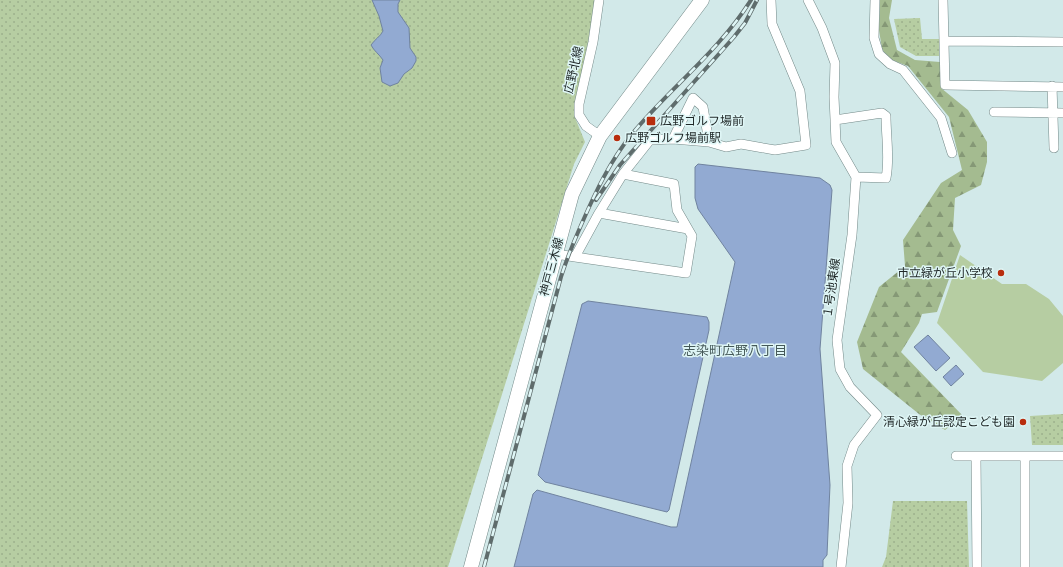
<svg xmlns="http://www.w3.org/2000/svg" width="1063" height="567" viewBox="0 0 1063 567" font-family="'Sofia Sans Condensed','Noto Sans JP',sans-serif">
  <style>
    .grass { fill: url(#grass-dots) }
    .forest { fill: url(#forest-firs) }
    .garden { fill: #b6cda2 }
    .water { fill: #92aad2; stroke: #70839f }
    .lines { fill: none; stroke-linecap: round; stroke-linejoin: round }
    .street-casing { stroke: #738988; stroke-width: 10 }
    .primary-casing { stroke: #738988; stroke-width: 15 }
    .street { stroke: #fff; stroke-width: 9 }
    .primary { stroke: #fff; stroke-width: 14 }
    .rail-casing { stroke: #5f6c6c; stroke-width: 4 }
    .rail { stroke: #dff6f6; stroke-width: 2.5; stroke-dasharray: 8; stroke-linecap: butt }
    .poi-dot { fill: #b82d0d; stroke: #dff6f6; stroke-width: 1.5 }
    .labels { text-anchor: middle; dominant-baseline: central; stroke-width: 3; stroke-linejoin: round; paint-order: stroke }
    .street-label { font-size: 12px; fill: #1f2727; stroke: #dff6f6 }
    .poi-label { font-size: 12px; fill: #1f2727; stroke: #dff6f6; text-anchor: start }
    .neighbourhood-label { font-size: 13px; fill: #455959; stroke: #dff6f6 }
  </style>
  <defs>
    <pattern id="grass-dots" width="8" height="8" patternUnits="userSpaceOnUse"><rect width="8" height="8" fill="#b6cda2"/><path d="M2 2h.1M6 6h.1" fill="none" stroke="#9cb08c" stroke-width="1.8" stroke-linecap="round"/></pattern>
    <pattern id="forest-firs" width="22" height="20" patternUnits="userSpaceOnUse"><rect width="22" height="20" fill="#a4bb90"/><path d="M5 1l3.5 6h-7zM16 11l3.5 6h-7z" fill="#859876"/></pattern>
  </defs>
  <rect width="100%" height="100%" fill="#d2e9e9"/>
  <path class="grass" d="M 0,0 L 597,0 L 574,115 L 585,142 L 574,164 L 448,567 L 0,567 Z
    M 920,18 L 922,39 L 939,39 L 939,56 L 916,56 L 900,47 L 894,19 Z
    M 1063,414 L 1063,445 L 1032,445 L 1030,416 Z
    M 893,501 L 967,501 L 969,567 L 882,567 L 886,557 Z"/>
  <path class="forest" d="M 880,0 L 892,0 L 889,18 L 897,50 L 915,60 L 940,62 L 941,88 L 968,110 L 987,142 L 987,162 L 981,185 L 955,198 L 953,230 L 961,246 L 937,312 L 922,314 L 919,323 L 901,352 L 963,416 L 945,430 L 919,414 L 863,369 L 857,342 L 879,287 L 905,266 L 903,240 L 941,183 L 962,170 L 949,117 L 908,66 L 889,59 L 882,49 L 879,30 Z"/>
  <path class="garden" d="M 960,255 L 1002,284 L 1026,284 L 1049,299 L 1063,316 L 1063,363 L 1042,381 L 983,372 L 937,323 Z"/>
  <path class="water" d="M 372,0 L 400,0 L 398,4 L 398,12 L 409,28 L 410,48 L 416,57 L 416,61 L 412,68 L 404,74 L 398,83 L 390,86 L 382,82 L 380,68 L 383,60 C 379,54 374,51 371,45 C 375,39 380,37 383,31 L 379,16 Z
    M 698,164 L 820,178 L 830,185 L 832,190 L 820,349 L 830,485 L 827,555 L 823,560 L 823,567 L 514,567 L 533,494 L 537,490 L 671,527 L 677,527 L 735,262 L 698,209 L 695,198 L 695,167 Z
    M 588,301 L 707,317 L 709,322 L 709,330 L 669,510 L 667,512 L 545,482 L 538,475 L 582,304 Z
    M 928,335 L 950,358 L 936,371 L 914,347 Z
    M 956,365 L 964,374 L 951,386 L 943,377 Z"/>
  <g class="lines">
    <g class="street-casing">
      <path id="street" d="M 599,0 L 593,42 L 579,104 L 579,115 L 586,126 L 600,136
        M 808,0 L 822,28 L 835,63 L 834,97 L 836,142 L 856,177 L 852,235 L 837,340 L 840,369 L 850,387 L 877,415 L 854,445 L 847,466 L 848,503 L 841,567
        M 875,0 L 874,38 L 879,54 L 890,64 L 903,70 L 941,118 L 952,153
        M 943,0 L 945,85 L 1063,87
        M 944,41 L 1063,42
        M 1052,86 L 1054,148
        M 994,112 L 1063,113
        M 835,120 L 882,113 L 886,116 C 886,137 890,158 886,178 L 856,177
        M 673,139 L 693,98 L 703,107 L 709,142
        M 599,213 L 688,229
        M 556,254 L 575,257 L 599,213 L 623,174 L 650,140 L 673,139 L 709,142 L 726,147 L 741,144 L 775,150 L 806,145 L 800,91 L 772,24 L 771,0
        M 575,257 L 686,273 L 692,236 L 677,210 L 674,184 L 623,174
        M 956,456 L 976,456
        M 1025,457 L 1025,567
        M 977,567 L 976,456 L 1063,456"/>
    </g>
    <g class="primary-casing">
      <path id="primary" d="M 471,567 L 572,194 L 600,136 L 702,0"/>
    </g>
    <use href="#street" class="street"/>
    <use href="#primary" class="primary"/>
    <g class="rail-casing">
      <path id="rail" d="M 596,200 L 620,165 L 734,37 L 745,23 L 757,0
        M 484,567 L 561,277 C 567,258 574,241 582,223 C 596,191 610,161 632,134 C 670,88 719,51 751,0"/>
    </g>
    <use href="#rail" class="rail"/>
  </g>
  <g class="poi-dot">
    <rect x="646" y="116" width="10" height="10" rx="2"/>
    <circle cx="617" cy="138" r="4"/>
    <circle cx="1001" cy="273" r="4"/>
    <circle cx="1023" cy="422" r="4"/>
  </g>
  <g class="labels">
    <g class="street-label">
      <text transform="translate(574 70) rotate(-77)">広野北線</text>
      <text transform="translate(552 267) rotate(-75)">神戸三木線</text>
      <text transform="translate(832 288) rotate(-82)">１号池東線</text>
    </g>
    <g class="poi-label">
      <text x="660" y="121">広野ゴルフ場前</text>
      <text x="625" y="138">広野ゴルフ場前駅</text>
      <text x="993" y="273" text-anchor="end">市立緑が丘小学校</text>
      <text x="1015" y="422" text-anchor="end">清心緑が丘認定こども園</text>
    </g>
    <g class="neighbourhood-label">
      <text x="735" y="351">志染町広野八丁目</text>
    </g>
  </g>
</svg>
